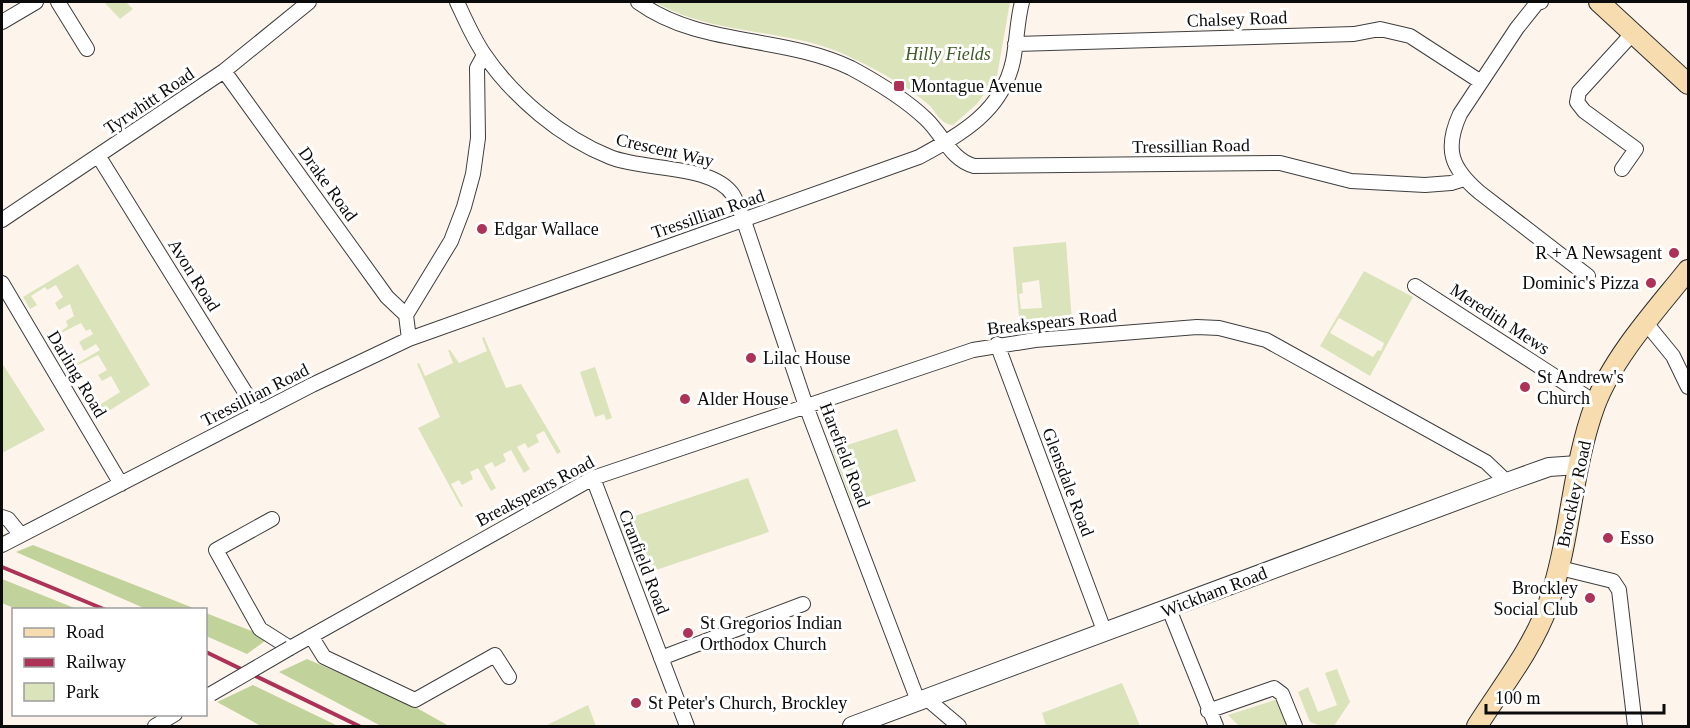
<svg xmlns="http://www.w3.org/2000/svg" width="1690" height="728" viewBox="0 0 1690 728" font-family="Georgia,serif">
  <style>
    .green { fill: #dae3ba; fill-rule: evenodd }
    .forest { fill: #c2d29b }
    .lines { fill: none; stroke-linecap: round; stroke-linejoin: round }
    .minor-casing { stroke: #3e3e3e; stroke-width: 16 }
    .tertiary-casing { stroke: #3e3e3e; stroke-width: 20 }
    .secondary-casing { stroke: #2d2d2d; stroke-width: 22 }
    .minor { stroke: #fff; stroke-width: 14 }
    .tertiary { stroke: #fff; stroke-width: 18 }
    .secondary { stroke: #f6dcae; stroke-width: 20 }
    .rail { stroke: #ac3357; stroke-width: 4 }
    .minor-bridge-casing { stroke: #3e3e3e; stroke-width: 16; stroke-linecap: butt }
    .minor-bridge { stroke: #fff; stroke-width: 14 }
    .poi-dot { fill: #ac3357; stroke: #fff; stroke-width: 2 }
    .labels { text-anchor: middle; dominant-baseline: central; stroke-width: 6; stroke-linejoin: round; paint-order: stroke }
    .street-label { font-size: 18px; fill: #0b0b0b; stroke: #fff }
    .park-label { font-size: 18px; font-style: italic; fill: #3d5b24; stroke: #fff }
    .poi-label { font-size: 18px; fill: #0b0b0b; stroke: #fff; text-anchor: start }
  </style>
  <rect width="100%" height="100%" fill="#fdf5ec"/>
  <path class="green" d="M 104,2 L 126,2 L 133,9 L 120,19 Z
    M 655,2 L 1010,2 L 997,76 L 977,104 L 953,125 C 940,124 937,113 929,105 C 910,88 874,68 850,57 C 789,27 715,37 655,2 Z
    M 1066,242 L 1072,322 L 1020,328 L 1013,247 ZM 1039,280 L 1042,308 L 1021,309 L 1019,294 L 1023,293 L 1022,283 Z
    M 78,264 L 150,385 L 96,419 L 85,401 L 92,397 L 98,406 L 120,392 L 111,376 L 102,381 L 98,375 L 107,370 L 98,355 L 74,367 L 80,378 L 74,382 L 66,370 L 100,350 L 96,344 L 84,351 L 79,342 L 93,334 L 90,329 L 86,331 L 81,323 L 55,336 L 68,326 L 66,321 L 74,316 L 70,304 L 59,310 L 55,303 L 63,297 L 56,285 L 47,290 L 45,287 L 31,296 L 37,305 L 30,309 L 23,297 Z
    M 1364,271 L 1413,297 L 1370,376 L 1320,346 ZM 1339,318 L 1384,343 L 1381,351 L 1378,350 L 1373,357 L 1330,333 Z
    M 484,337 L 506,388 L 521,384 L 561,452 L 557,454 L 544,431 L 536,435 L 539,442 L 528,448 L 525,443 L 517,447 L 530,469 L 524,473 L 511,450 L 503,454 L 506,461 L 495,467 L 492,462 L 484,466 L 496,488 L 491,491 L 478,468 L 470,472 L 473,479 L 462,485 L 459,480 L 451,484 L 463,506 L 461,507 L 418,428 L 440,417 L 417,364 L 419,363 L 425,376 L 453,363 L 448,350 L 450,350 L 459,363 L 487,351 L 482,338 Z
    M 2,363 L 45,430 L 2,453 Z
    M 595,367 L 612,418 L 606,420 L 604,414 L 595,417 L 580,372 Z
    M 897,429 L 916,481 L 852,502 L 832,450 Z
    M 748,478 L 769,532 L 653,571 L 645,550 L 629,556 L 617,522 Z
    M 1337,669 L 1350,702 L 1334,726 L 1321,726 L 1310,722 L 1298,692 L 1308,687 L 1318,712 L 1337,705 L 1325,673 Z
    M 1122,683 L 1140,726 L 1046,726 L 1042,713 Z
    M 1278,699 L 1287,726 L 1239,726 L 1228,715 Z
    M 588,705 L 596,726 L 545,726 Z"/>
  <path class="forest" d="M 33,545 L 196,609 L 146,609 L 16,552 Z
    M 2,579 L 77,609 L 16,609 L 2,603 Z
    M 206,613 L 269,638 L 247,654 L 206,636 Z
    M 307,659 L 408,703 L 449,726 L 381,726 L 279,672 Z
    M 253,685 L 338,726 L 261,726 L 217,702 Z"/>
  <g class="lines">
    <g class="minor-casing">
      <path id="minor" d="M 58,2 L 87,49
        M 457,2 C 465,19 473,38 484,54 C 513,97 562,138 610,157 C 644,171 713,164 733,195 C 738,203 740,212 744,221 L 806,406 L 918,701
        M 638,2 C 700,47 783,35 851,68 C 877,82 905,99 926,119 C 943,135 951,160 974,166 L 1280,163 L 1351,181 L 1425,185 L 1451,183 L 1464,179
        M 1541,2 L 1537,3 L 1517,28 L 1460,114 C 1444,149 1451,168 1479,192 L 1588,276
        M 2,22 L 36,2
        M 1015,44 L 1354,34 L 1380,29 L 1410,36 L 1481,82
        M 224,71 L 387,297 L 406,315
        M 99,157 L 258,413
        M 1622,169 L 1636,149 L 1584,111 L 1577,102 L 1579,92 L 1633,33
        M 2,220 L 224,71 L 309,2
        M 2,283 L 121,484
        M 1415,286 L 1596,403
        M 1646,323 L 1673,356 L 1688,387
        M 409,339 L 406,315 L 451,241 L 464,207 L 473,174 L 478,138 L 477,68 L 484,55
        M 997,344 L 1105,633
        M 593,478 L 687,726
        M 2,517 L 8,519 L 21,535
        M 272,519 L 216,550 L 260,629 L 290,648 L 593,478 L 973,350 L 1035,340 L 1197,327 L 1219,328 L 1266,340 L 1486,462 L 1507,482
        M 2,545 L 312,385 L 409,339 L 919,157 C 961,134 1002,112 1013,61 C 1017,41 1017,21 1022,2
        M 1560,568 L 1613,581 L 1619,590 L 1635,726
        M 1169,609 L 1216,726
        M 311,636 L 324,657 L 415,700 L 495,655 L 509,677
        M 661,658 L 803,604
        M 926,698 L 959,726
        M 1208,711 L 1274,688 L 1282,694 L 1295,726
        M 155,726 L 175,714"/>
    </g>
    <g class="tertiary-casing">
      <path id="tertiary" d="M 852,726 L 1507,482 L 1549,467 L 1578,465"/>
    </g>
    <g class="secondary-casing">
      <path id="secondary" d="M 1599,2 L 1688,84
        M 1477,726 C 1501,688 1533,648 1548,605 C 1571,540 1571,470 1595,405 C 1613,357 1657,309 1688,270"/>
    </g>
    <use href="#minor" class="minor"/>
    <use href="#tertiary" class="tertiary"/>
    <use href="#secondary" class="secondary"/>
    <path class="rail" d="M 2,567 L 106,610
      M 206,652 L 359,726"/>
    <g class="minor-bridge-casing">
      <path id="minor-bridge" d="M 211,694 L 290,648"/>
    </g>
    <use href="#minor-bridge" class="minor-bridge"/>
  </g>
  <g class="poi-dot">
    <rect x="893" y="80" width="12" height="12" rx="3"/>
    <circle cx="482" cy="229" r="6"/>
    <circle cx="1674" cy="253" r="6"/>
    <circle cx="1651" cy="283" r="6"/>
    <circle cx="751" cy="358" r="6"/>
    <circle cx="1525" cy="387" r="6"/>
    <circle cx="685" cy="399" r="6"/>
    <circle cx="1608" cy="538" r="6"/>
    <circle cx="1590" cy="598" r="6"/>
    <circle cx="688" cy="633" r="6"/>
    <circle cx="636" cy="703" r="6"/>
  </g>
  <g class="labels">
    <g class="street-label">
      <text transform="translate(1237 19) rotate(-2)">Chalsey Road</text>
      <text transform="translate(149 101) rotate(-34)">Tyrwhitt Road</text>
      <text transform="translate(1191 146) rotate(-1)">Tressillian Road</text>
      <text transform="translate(665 150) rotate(13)">Crescent Way</text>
      <text transform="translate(328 184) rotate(54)">Drake Road</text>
      <text transform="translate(708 214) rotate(-19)">Tressillian Road</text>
      <text transform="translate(194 275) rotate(58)">Avon Road</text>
      <text transform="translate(1500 319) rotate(33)">Meredith Mews</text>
      <text transform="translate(1052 322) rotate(-6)">Breakspears Road</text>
      <text transform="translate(77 374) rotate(59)">Darling Road</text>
      <text transform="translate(255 395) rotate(-27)">Tressillian Road</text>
      <text transform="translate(845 455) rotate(69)">Harefield Road</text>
      <text transform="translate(1068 482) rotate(69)">Glensdale Road</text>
      <text transform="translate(535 491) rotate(-28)">Breakspears Road</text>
      <text transform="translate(1574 494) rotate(-78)">Brockley Road</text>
      <text transform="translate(644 562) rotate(69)">Cranfield Road</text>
      <text transform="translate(1214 592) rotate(-21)">Wickham Road</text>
    </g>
    <g class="park-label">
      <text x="948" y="54">Hilly Fields</text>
    </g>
    <g class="poi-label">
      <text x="911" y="86">Montague Avenue</text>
      <text x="494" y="229">Edgar Wallace</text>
      <text x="1662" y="253" text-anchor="end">R + A Newsagent</text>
      <text x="1639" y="283" text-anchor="end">Dominic's Pizza</text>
      <text x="763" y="358">Lilac House</text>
      <text x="1537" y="377">St Andrew's<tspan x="1537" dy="21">Church</tspan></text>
      <text x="697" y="399">Alder House</text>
      <text x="1620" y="538">Esso</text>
      <text x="1578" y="588" text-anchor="end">Brockley<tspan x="1578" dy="21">Social Club</tspan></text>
      <text x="700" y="623">St Gregorios Indian<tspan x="700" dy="21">Orthodox Church</tspan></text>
      <text x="648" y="703">St Peter's Church, Brockley</text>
    </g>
  </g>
  <rect width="1690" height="728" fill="none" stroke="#0b0b0b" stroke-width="6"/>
  <rect x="12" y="608" width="195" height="108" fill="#ffffff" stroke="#9d9d9d" stroke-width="1.5"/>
  <rect x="24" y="628" width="30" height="9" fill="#f6dcae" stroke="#9d9d9d" stroke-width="1.5"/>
  <text x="66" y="638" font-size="18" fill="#0b0b0b">Road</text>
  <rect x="24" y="658" width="30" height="9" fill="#ac3357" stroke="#9d9d9d" stroke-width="1.5"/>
  <text x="66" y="668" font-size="18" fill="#0b0b0b">Railway</text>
  <rect x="24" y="683" width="30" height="18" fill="#dae3ba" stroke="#9d9d9d" stroke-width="1.5"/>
  <text x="66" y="698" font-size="18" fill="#0b0b0b">Park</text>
  <path d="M1486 704v9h178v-9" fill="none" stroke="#0b0b0b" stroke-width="3"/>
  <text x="1495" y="704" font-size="18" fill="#0b0b0b" stroke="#ffffff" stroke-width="4.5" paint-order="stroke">100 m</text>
</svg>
